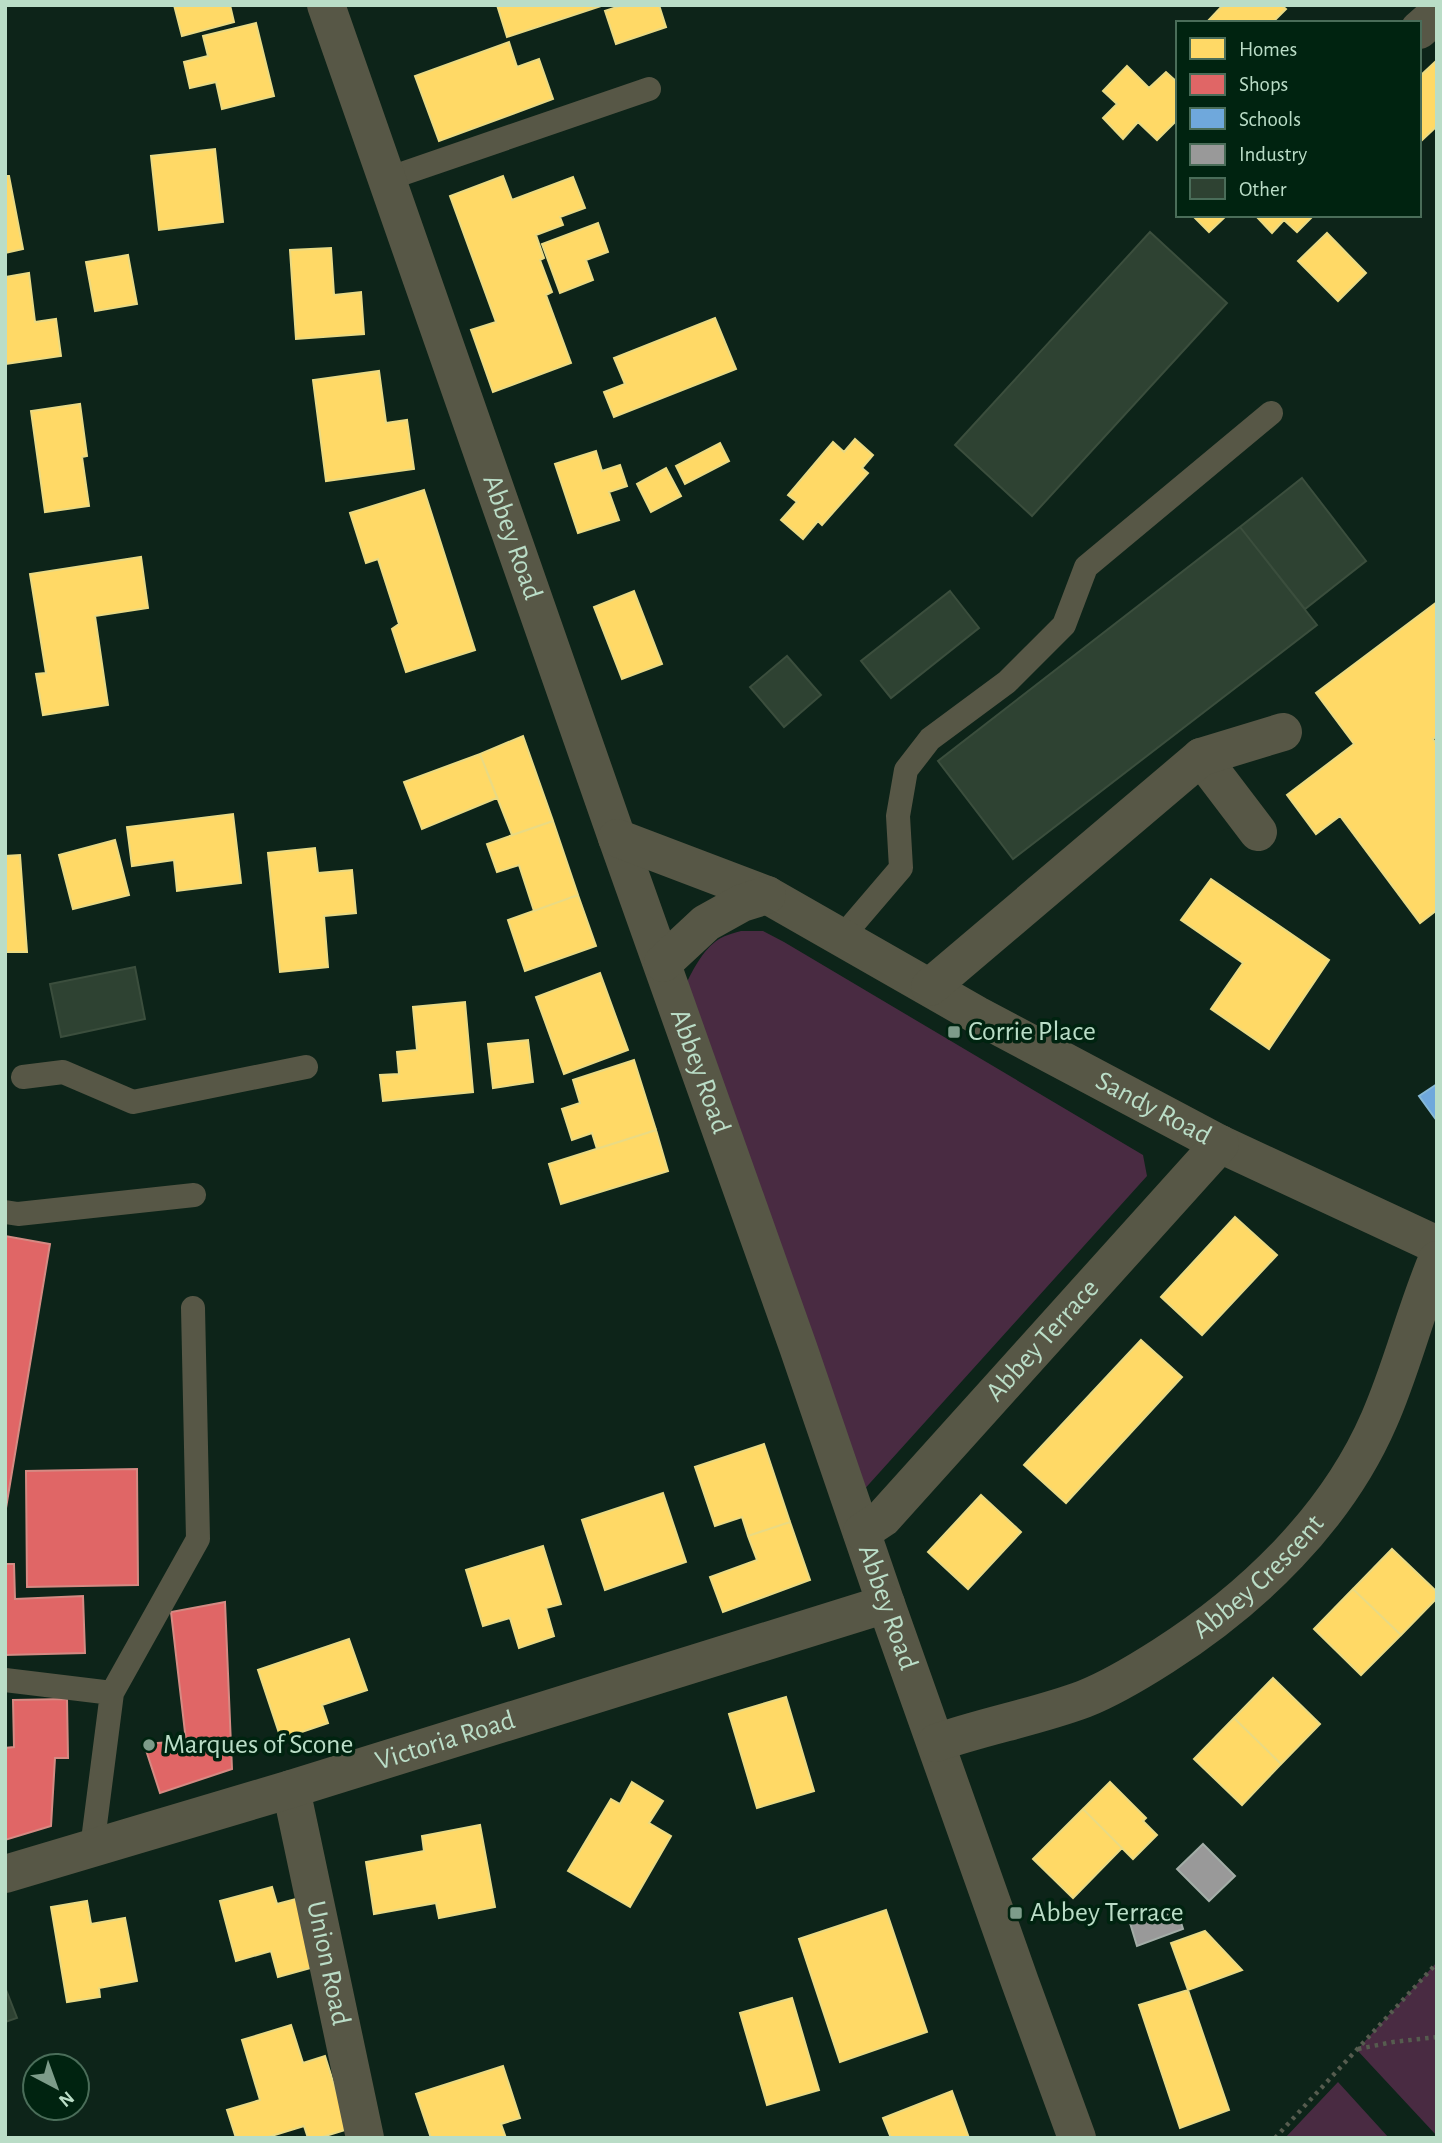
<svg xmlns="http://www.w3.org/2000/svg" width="1442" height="2143" viewBox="0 0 1442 2143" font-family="'Alegreya Sans',sans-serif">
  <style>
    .green { fill: #492b42 }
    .homes { fill: #ffd966; stroke: #eada83; stroke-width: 2 }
    .shops { fill: #e06666; stroke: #d58a83; stroke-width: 2 }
    .schools { fill: #6fa8dc; stroke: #86b8d6; stroke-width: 2 }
    .industry { fill: #999; stroke: #a3ada7; stroke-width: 2 }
    .building { fill: #2e4232; stroke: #3b4e3d; stroke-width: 2 }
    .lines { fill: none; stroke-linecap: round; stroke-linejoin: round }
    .path { stroke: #565c4f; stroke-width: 4.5; stroke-dasharray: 3.5 5; stroke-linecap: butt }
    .lane { stroke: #575746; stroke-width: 24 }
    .street { stroke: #575746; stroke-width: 38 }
    .poi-dot { fill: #7d9c8a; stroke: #002310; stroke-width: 2.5 }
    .labels { text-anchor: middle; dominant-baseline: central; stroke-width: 7; stroke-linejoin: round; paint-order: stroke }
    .street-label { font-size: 28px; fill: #baddc7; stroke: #002310 }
    .poi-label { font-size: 28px; fill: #baddc7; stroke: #002310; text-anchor: start }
  </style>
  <rect width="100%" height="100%" fill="#0d2419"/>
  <path class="green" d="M 741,931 L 763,931 L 784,942 L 1143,1155 L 1147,1176 L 861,1493 L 683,991 C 691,973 702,950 719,939 C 726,935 734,933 741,931 Z
    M 1437,1962 L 1437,2136 L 1357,2050 Z
    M 1338,2082 L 1389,2138 L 1285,2138 Z"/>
  <path class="homes" d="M 174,5 L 230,5 L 234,22 L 182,36 Z
    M 497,5 L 604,5 L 507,37 Z
    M 623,5 L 659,5 L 666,27 L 616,44 L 605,11 Z
    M 1223,5 L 1281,5 L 1286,9 L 1272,23 L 1206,23 Z
    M 256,23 L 274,96 L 222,109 L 216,82 L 190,88 L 184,62 L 208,56 L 203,36 Z
    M 509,42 L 517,67 L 539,59 L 553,99 L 439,141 L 415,76 Z
    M 1437,60 L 1437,126 L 1419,143 L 1419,77 Z
    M 1127,66 L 1149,88 L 1166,72 L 1178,83 L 1178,119 L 1157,140 L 1138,122 L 1123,139 L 1103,118 L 1117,104 L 1103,91 Z
    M 215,149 L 223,222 L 159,230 L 151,156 Z
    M 5,176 L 9,176 L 23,249 L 5,253 Z
    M 503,176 L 512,200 L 573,177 L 585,208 L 560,217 L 563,225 L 536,235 L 544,258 L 540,260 L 552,292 L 546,295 L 571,363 L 493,392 L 471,330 L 496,322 L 450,196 Z
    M 1192,215 L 1227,215 L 1209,232 Z
    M 1255,215 L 1314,215 L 1297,232 L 1284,220 L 1272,233 Z
    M 598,223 L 608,252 L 586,260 L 593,280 L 560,293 L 542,244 Z
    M 1327,233 L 1366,273 L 1338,301 L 1298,261 Z
    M 331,248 L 334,295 L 361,292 L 364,334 L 296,339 L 290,250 Z
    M 128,255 L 137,304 L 95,311 L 86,262 Z
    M 29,273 L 35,322 L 56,319 L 61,356 L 5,364 L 5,277 Z
    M 715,318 L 736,369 L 614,417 L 604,392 L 625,384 L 614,358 Z
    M 379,371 L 386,423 L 407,420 L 414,469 L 326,481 L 313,380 Z
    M 80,404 L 87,456 L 82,457 L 89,506 L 45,512 L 31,411 Z
    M 855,439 L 873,455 L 862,468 L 868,473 L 822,525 L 818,521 L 803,539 L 781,520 L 797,502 L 788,495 L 833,442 L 844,452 Z
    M 720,443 L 729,461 L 685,484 L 676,466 Z
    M 596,451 L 602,471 L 620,465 L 627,486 L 609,492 L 619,520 L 578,533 L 555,464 Z
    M 666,468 L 681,496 L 651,512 L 637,484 Z
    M 424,490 L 475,650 L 406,672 L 392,629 L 399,624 L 378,559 L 366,563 L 350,513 Z
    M 141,557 L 148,608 L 95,616 L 108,705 L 43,715 L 36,674 L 46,673 L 30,574 Z
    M 634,591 L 662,664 L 622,679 L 594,607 Z
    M 1437,602 L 1437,736 L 1433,739 L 1437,745 L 1437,910 L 1420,923 L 1340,816 L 1316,834 L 1287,795 L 1354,744 L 1316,693 Z
    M 523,736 L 553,821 L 512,835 L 480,754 Z
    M 480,754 L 497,798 L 422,829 L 404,782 Z
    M 233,814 L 241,883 L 177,891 L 174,860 L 132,866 L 127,827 Z
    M 553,821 L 578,895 L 534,911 L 519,865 L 497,872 L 487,844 Z
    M 115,840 L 129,895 L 73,909 L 59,855 Z
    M 315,848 L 318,873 L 352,870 L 356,913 L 324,916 L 328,967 L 280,972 L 268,853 Z
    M 20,855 L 27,952 L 5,952 L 5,856 Z
    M 1211,879 L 1329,960 L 1269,1049 L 1211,1009 L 1243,963 L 1181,920 Z
    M 578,895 L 596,946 L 525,971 L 508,920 Z
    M 600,973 L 628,1050 L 564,1074 L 536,997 Z
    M 465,1002 L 473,1092 L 383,1101 L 380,1075 L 399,1074 L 397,1052 L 417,1050 L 413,1007 Z
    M 528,1040 L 533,1082 L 493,1088 L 488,1044 Z
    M 634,1060 L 656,1130 L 597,1149 L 592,1133 L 572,1140 L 562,1109 L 580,1103 L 573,1080 Z
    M 656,1130 L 668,1171 L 561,1204 L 549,1164 Z
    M 1235,1217 L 1277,1255 L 1202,1335 L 1161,1297 Z
    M 1141,1340 L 1182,1377 L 1066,1503 L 1024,1465 Z
    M 764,1444 L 790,1522 L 748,1536 L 742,1517 L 715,1526 L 695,1467 Z
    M 663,1493 L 686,1562 L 605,1590 L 582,1520 Z
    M 981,1495 L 1021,1532 L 968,1589 L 928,1552 Z
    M 790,1522 L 810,1580 L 723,1612 L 710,1577 L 757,1560 L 748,1536 Z
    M 543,1546 L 561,1604 L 546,1608 L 554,1636 L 519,1648 L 510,1618 L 483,1626 L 466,1570 Z
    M 1392,1549 L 1437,1592 L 1437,1598 L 1401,1635 L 1353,1589 Z
    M 1353,1589 L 1401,1635 L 1361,1675 L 1314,1629 Z
    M 349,1639 L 367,1690 L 322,1705 L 328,1723 L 281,1739 L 258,1670 Z
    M 1273,1678 L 1320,1724 L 1281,1764 L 1234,1718 Z
    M 786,1697 L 814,1791 L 757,1808 L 729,1714 Z
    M 1234,1718 L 1281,1764 L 1242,1805 L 1194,1759 Z
    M 632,1782 L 663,1801 L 649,1823 L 671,1836 L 630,1907 L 568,1871 L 611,1799 L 620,1804 Z
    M 1110,1782 L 1146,1818 L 1143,1821 L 1157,1835 L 1133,1859 L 1083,1809 Z
    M 1083,1809 L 1122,1848 L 1073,1898 L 1033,1859 Z
    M 480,1825 L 495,1907 L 439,1918 L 436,1903 L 374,1914 L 366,1862 L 424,1851 L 422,1836 Z
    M 272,1887 L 277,1904 L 296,1899 L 314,1967 L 278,1977 L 271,1951 L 236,1961 L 220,1901 Z
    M 87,1901 L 91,1924 L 125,1918 L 137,1981 L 99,1988 L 100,1997 L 67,2002 L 51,1907 Z
    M 886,1910 L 927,2032 L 840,2062 L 799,1939 Z
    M 1205,1931 L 1242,1970 L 1188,1990 L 1171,1943 Z
    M 1188,1990 L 1229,2110 L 1180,2128 L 1139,2005 Z
    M 792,1998 L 819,2090 L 767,2105 L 740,2013 Z
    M 291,2025 L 303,2063 L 325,2056 L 348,2129 L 319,2138 L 308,2138 L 304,2126 L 265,2138 L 236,2138 L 227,2110 L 260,2100 L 242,2040 Z
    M 503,2066 L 520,2118 L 501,2124 L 506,2138 L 431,2138 L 416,2094 Z
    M 952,2091 L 969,2138 L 891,2138 L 883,2118 Z"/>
  <path class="shops" d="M 5,1236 L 50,1244 L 5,1514 Z
    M 137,1469 L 138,1585 L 27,1587 L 26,1471 Z
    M 5,1564 L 14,1564 L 15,1599 L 83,1596 L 85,1653 L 5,1655 Z
    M 225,1602 L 232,1769 L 160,1793 L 144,1744 L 186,1741 L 171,1612 Z
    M 67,1699 L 68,1758 L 55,1758 L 51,1826 L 5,1840 L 5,1748 L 14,1747 L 13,1700 Z"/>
  <path class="schools" d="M 1437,1084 L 1437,1121 L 1419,1096 Z"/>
  <path class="industry" d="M 1203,1844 L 1235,1876 L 1209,1901 L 1177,1869 Z
    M 1176,1907 L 1183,1929 L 1137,1946 L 1130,1923 Z"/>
  <path class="building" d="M 1150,232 L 1227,303 L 1032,516 L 955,445 Z
    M 1302,478 L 1366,561 L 1305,609 L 1240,527 Z
    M 1240,527 L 1317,625 L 1013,859 L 938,761 Z
    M 950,591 L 979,628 L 891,698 L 861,661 Z
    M 787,656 L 821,695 L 784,727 L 750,687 Z
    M 135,967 L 145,1019 L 61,1037 L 50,984 Z
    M 5,1987 L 17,2018 L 5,2022 Z"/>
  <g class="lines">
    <path class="path" d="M 1358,2049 L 1393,2042 L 1437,2037
      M 1275,2138 L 1437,1963"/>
    <path class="lane" d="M 387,179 L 649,89
      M 842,937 L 901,868 L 898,816 L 906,770 L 930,739 L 1007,682 L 1064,625 L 1086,567 L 1271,413
      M 23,1077 L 63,1072 L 133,1102 L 306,1067
      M 5,1212 L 18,1214 L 194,1195
      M 5,1680 L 112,1693
      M 92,1848 L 112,1693 L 198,1539 L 193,1308"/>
    <g class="street">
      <path id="s1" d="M 326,5 L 617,838 L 798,1347 L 886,1604 L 1020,1982 L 1077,2138"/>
      <path d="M 1419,30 L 1437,14"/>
      <path d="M 1201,757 L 1258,832"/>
      <path id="s2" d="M 617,838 L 767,895 L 977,1015 L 1220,1144 L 1437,1245"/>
      <path d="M 663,963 L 706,923 L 742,903 L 767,895"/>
      <path d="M 930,987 L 1201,757 L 1283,732"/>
      <path id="s3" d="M 862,1532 L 883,1518 L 1220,1144"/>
      <path id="s4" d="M 936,1743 C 984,1726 1036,1717 1084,1699 C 1112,1688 1138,1672 1163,1656 C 1252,1599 1336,1519 1379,1420 C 1402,1368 1415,1312 1437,1260"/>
      <path id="s5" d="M 291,1789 L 365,2138"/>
      <path id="s6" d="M 5,1874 L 291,1789 L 886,1604"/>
    </g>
  </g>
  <g class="poi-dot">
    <rect x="947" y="1025" width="14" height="14" rx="3.5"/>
    <circle cx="149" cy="1745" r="7"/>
    <rect x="1009" y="1906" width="14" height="14" rx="3.5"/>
  </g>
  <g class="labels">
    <g class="street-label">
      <text stroke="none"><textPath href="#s1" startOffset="564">Abbey Road</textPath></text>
      <text stroke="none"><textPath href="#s1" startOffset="1130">Abbey Road</textPath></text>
      <text stroke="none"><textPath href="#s2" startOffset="602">Sandy Road</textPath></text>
      <text stroke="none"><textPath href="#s3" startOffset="264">Abbey Terrace</textPath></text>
      <text stroke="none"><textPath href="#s4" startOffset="369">Abbey Crescent</textPath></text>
      <text stroke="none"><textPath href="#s1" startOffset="1698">Abbey Road</textPath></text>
      <text stroke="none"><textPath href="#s6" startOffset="460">Victoria Road</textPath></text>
      <text stroke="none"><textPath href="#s5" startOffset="178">Union Road</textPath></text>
    </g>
    <g class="poi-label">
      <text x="968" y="1032">Corrie Place</text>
      <text x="163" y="1745">Marques of Scone</text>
      <text x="1030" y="1913">Abbey Terrace</text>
    </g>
  </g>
  <rect width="1442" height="2143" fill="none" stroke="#baddc7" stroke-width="14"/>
  <rect x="1176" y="21" width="245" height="196" fill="#002310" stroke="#4a6d59" stroke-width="2"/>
  <rect x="1190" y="38" width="35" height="21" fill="#ffd966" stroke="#4a6d59" stroke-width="2"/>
  <text x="1239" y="56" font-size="21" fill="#baddc7">Homes</text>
  <rect x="1190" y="74" width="35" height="21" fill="#e06666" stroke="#4a6d59" stroke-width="2"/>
  <text x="1239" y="91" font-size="21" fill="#baddc7">Shops</text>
  <rect x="1190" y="108" width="35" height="21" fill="#6fa8dc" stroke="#4a6d59" stroke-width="2"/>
  <text x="1239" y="126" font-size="21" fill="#baddc7">Schools</text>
  <rect x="1190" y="144" width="35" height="21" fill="#999999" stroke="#4a6d59" stroke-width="2"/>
  <text x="1239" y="161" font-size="21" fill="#baddc7">Industry</text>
  <rect x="1190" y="178" width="35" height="21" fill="#2e4232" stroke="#4a6d59" stroke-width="2"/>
  <text x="1239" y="196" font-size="21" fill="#baddc7">Other</text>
  <g transform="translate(56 2087) rotate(139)"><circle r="33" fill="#002310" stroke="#4a6d59" stroke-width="2"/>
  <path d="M0-5L12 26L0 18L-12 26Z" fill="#7d9c8a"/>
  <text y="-10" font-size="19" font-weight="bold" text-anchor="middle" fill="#baddc7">N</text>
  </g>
</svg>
